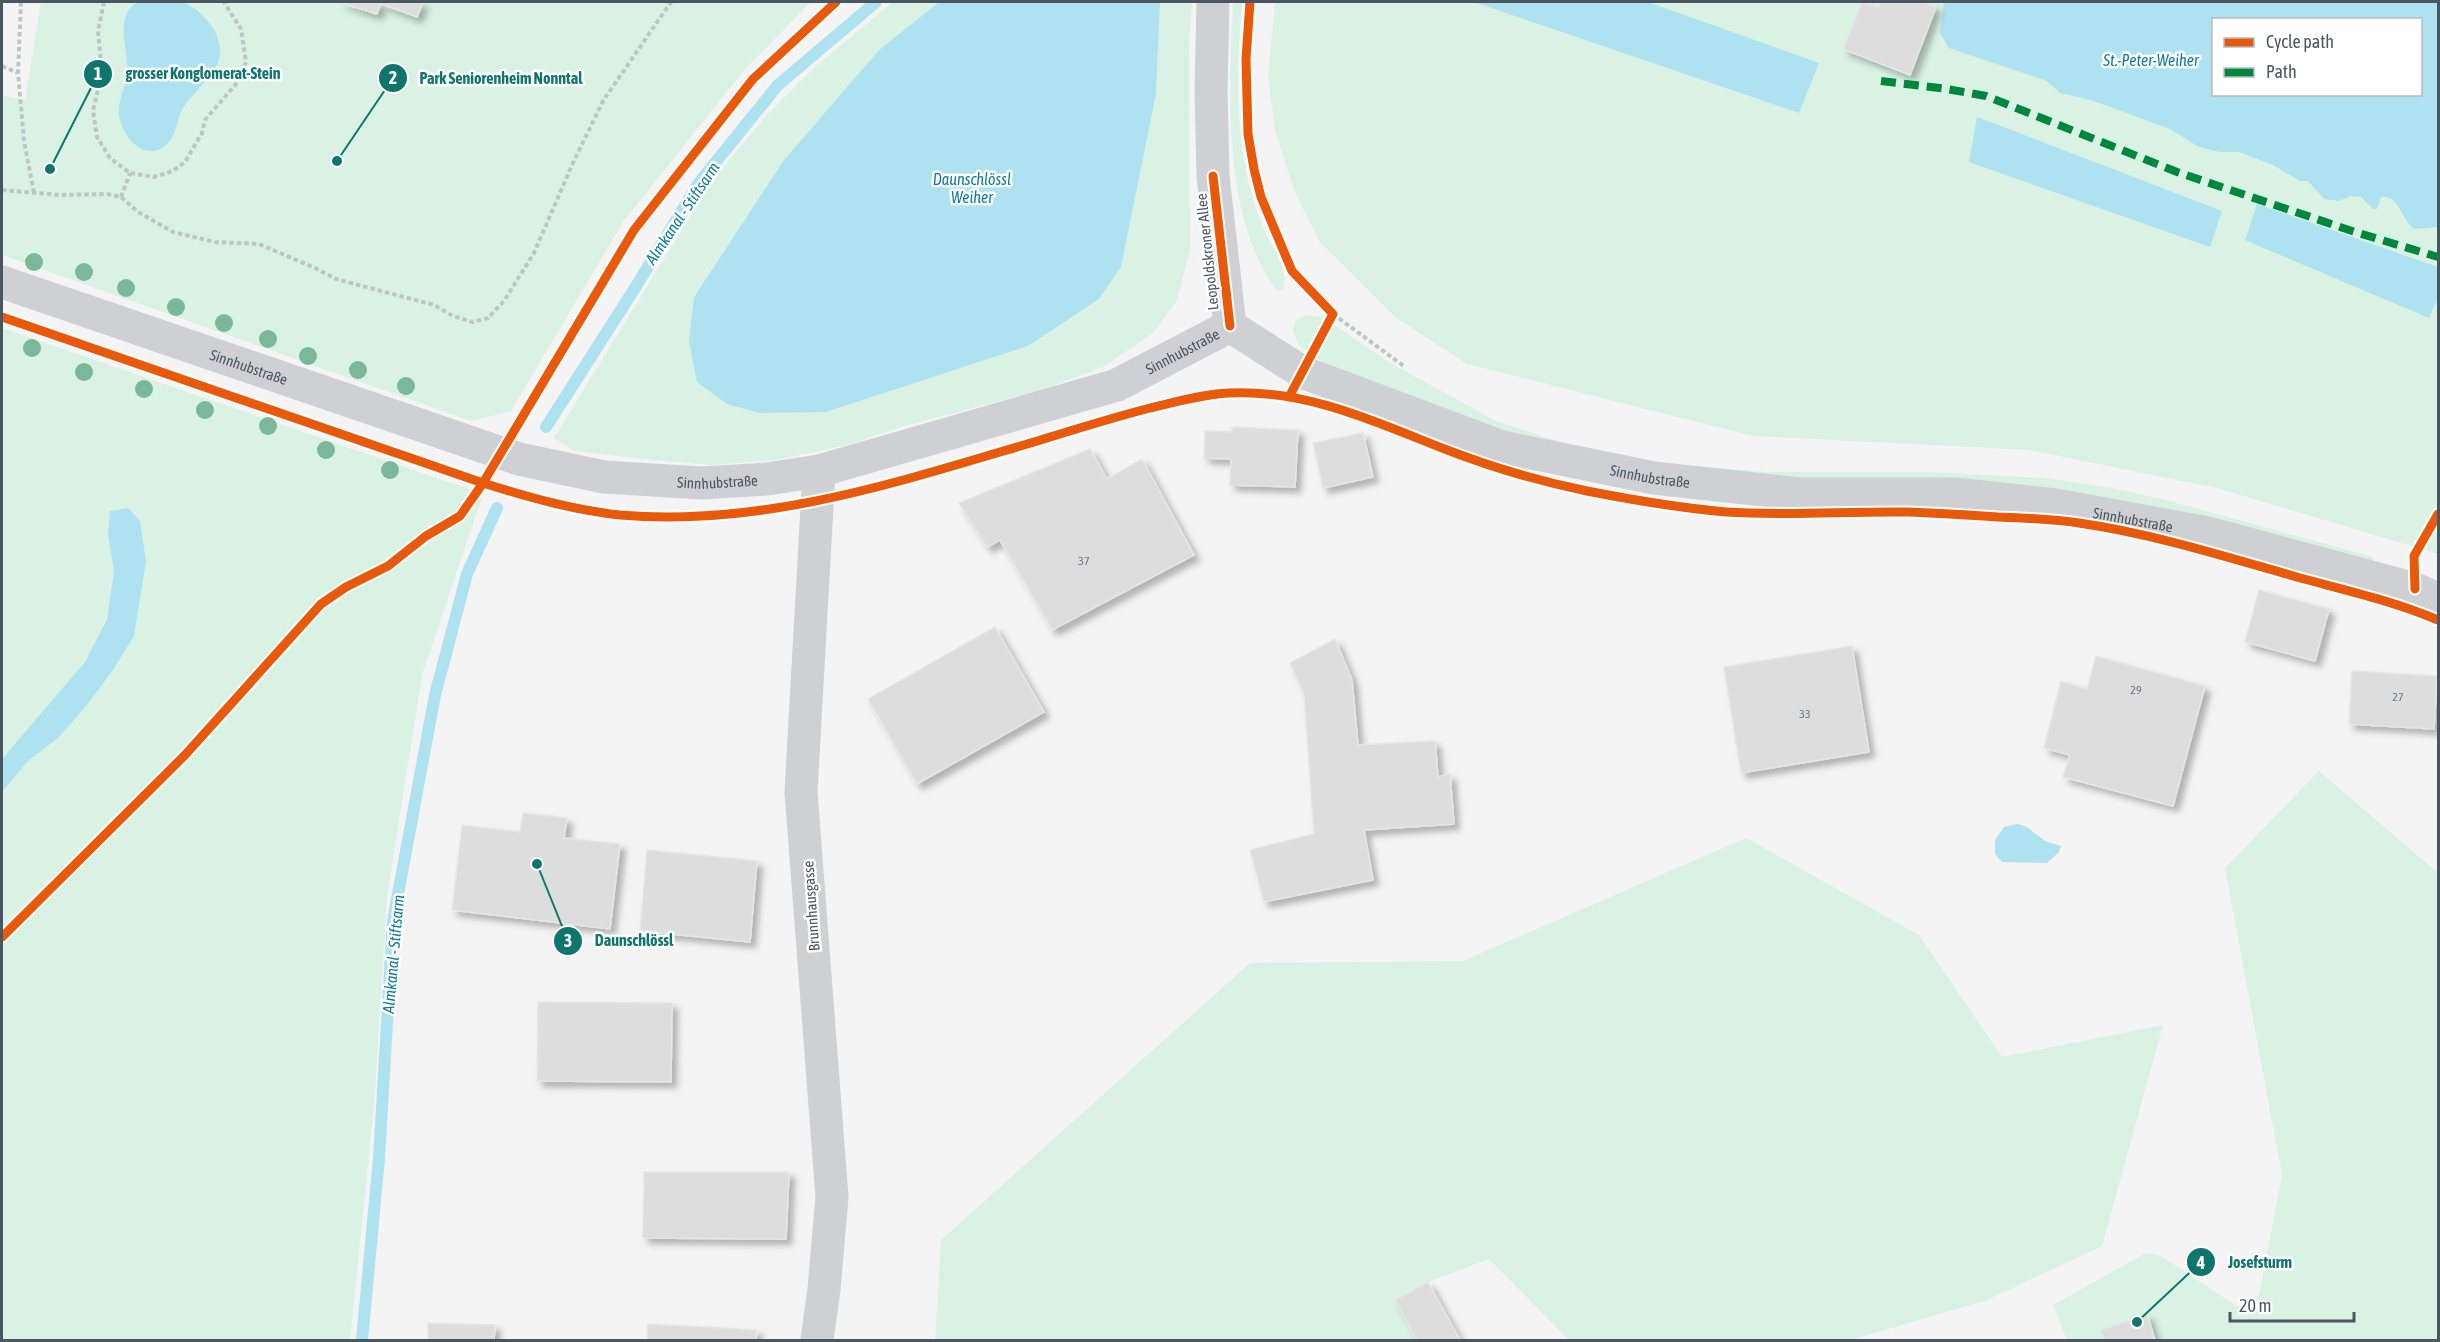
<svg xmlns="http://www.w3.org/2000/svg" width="2440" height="1342" viewBox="0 0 2440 1342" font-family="'Asap Condensed',sans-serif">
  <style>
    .green { fill: #d9f2e3; fill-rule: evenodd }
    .water { fill: #aee2f0; fill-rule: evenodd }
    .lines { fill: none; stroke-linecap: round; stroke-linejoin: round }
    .stream { stroke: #aee2f0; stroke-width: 12 }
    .building { fill: #ddddde; stroke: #e5e6e7; stroke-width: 1.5; filter: url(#shadow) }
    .path { stroke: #bcc7c4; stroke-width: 4; stroke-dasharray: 4.5 3; stroke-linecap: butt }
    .street { stroke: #ced0d2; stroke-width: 33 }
    .secondary { stroke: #ced0d4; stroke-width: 33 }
    .quiet { stroke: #00873e; stroke-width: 8; stroke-dasharray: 15 8; stroke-linecap: butt }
    .cycleway-casing { stroke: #fff; stroke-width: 13 }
    .cycleway { stroke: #e8590c; stroke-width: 9 }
    .tree { fill: #7ab899 }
    .labels { text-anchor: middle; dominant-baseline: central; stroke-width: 5; stroke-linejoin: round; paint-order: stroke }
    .number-label { font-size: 12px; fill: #707881 }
    .street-label { font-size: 15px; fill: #4a5661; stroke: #fff }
    .water-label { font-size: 16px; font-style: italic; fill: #0c7c9b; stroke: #fff }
    .leader { fill: none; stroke: #0f766e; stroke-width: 2 }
    .callout-dot { fill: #0f766e; stroke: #fff; stroke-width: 2 }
    .mark-label { font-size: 18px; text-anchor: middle; font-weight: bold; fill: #fff }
    .callout-label { font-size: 16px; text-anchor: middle; font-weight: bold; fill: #0f766e; stroke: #fff; stroke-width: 5; stroke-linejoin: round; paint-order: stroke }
  </style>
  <defs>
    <filter id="shadow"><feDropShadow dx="5.5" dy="5.5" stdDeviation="3" flood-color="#0004"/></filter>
  </defs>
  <rect width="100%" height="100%" fill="#f4f4f4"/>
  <path class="green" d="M 41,2 L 811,2 L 745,69 L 623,222 L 511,411 L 471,421 L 2,255 L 2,95 L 25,100 Z
    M 893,2 L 939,2 L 879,50 L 784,160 L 694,297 L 826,412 L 1028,346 L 1099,299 L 1121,267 L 1156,94 L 1160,2 L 1192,2 L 1189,49 L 1190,249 L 1177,300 L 1153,333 L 1103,367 L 1044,389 L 905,426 L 847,445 L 776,460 L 709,465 L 643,459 L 574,451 L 554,438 L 710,184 L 764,118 L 816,66 Z
    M 1233,2 L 1242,2 C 1237,66 1234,136 1253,199 C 1256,211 1261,223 1266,234 C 1274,251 1289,270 1283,289 L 1277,291 C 1222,218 1229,89 1233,2 Z
    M 1275,2 L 2438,2 L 2438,554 L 2217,488 L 2029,450 L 1753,436 L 1467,364 L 1395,317 L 1319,241 L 1294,190 L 1275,130 L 1268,77 ZM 2214,20 L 2420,20 L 2420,94 L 2214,94 Z
    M 1307,315 L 1325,318 L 1387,361 L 1496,421 L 1567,444 L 1650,462 L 1700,467 L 1768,472 L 1932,472 L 2045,478 L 2112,488 L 2166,500 L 2373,557 L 2374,563 L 1798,483 L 1573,457 L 1354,376 L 1316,358 L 1298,344 L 1293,330 L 1296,320 Z
    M 2,328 L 483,494 L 422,675 L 387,896 L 374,1107 L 350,1340 L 2,1340 L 2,792 L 28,761 L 58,738 L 87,705 L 113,670 L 134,636 L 108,535 C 110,547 114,560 114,572 C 114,649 49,705 2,759 Z
    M 2319,771 L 2438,873 L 2438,1340 L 2067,1340 L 2053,1305 L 2146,1253 L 2161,1256 L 2238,1307 L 2259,1295 L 2282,1175 L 2225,868 Z
    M 1746,838 L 1919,935 L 2002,1057 L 2163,1025 L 2102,1246 L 1987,1300 L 1851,1340 L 1569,1340 L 1489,1259 L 1428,1282 L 1395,1300 L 1417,1340 L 935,1340 L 941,1240 L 1250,963 L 1463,961 Z"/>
  <path class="water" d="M 138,2 L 183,2 C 206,12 230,42 216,67 C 208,81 193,93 184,106 C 176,118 178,132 168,143 C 146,166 121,136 119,114 C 118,102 124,90 126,79 C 131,59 117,30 128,11 C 130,7 135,4 138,2 Z
    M 939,2 L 1160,2 L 1156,94 L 1121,267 L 1099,299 L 1028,346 L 826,412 L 760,413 L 727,404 L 697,382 L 689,341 L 694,297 L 784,160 L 879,50 Z
    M 1474,2 L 1648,2 L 1819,63 L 1799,113 Z
    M 1944,2 L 2438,2 L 2438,227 L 2414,229 C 2399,216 2399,194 2381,197 L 2377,209 L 2373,209 L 2361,197 L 2350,196 L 2339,201 L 2324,199 L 2308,181 L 2300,181 L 2273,165 L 2239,152 L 2220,152 L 2199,147 L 2170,129 L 2091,100 L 2060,93 L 2047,81 L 1949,48 L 1940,33 ZM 2214,20 L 2420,20 L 2420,94 L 2214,94 Z
    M 1977,117 L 2222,211 L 2210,247 L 1969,162 Z
    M 2257,204 L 2438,267 L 2438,298 L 2429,318 L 2245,240 Z
    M 128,508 L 140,521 L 146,561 L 134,636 L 113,670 L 87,705 L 58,738 L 28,761 L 2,792 L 2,759 L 85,662 L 107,619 L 114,572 L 108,535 L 110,511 Z
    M 2018,824 L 2027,827 L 2045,841 L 2061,846 L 2059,852 L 2047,863 L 2002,862 L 1995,854 L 1995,840 L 2004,827 Z"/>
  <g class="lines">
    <path class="stream" d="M 546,427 L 635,288 L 698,184 L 778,85 L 876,2
      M 362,1340 L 379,1158 L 393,921 L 435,695 L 467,574 L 497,508"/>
  </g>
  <path class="building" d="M 339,2 L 381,2 L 377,14 Z
    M 383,2 L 423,2 L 417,17 L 382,4 Z
    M 1862,2 L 1878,7 L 1880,2 L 1923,2 L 1936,7 L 1910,75 L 1843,49 Z
    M 1232,427 L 1298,430 L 1295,487 L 1230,485 L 1231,459 L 1204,458 L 1205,431 L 1232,432 Z
    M 1363,433 L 1373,477 L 1323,488 L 1313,443 Z
    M 1090,449 L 1107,479 L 1142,459 L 1194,555 L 1052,630 L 1000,540 L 987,547 L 959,503 Z
    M 2259,590 L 2329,609 L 2315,661 L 2245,642 Z
    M 995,627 L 1044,712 L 917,784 L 868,699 Z
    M 1335,639 L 1352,680 L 1358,745 L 1435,741 L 1438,777 L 1450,774 L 1454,824 L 1364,830 L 1373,880 L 1264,902 L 1250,850 L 1314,834 L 1304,694 L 1290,663 Z
    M 1852,646 L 1869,752 L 1741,773 L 1724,667 Z
    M 2096,656 L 2205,686 L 2173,806 L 2063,777 L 2070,755 L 2044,748 L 2061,681 L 2087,689 Z
    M 2352,671 L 2437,676 L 2434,729 L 2349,724 Z
    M 523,813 L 567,818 L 564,838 L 620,844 L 610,929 L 452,910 L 462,825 L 520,832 Z
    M 647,850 L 757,861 L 750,942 L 640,931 Z
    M 538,1002 L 672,1003 L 671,1082 L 537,1081 Z
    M 644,1172 L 789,1172 L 786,1239 L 643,1238 Z
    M 1428,1282 L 1460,1340 L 1417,1340 L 1395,1300 Z
    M 2147,1314 L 2155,1340 L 2104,1340 L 2101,1330 Z
    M 428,1323 L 495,1325 L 494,1340 L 428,1340 Z
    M 648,1324 L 757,1330 L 756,1340 L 647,1340 Z"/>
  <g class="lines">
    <path class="path" d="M 21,2 L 18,73 L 24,141 L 34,193
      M 104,2 L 98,31 L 102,73 L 93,111 L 97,137 L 110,158 L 130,173 L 154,177 L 173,171 L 185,162 L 202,133 L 205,120 L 236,84 L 246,62 L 241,29 L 224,2
      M 2,66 L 18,73
      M 2,190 L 60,195 L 107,194 L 121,197 L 138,212 L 173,232 L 215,242 L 259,244 L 315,268 L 336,279 L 434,305 L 453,316 L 473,322 L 488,318 L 504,301 L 534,253 L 572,165 L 603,101 L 671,2
      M 121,197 L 130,173
      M 1333,314 L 1405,367"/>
    <path class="street" d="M 817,1340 L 824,1289 L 832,1197 L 801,792 L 819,471"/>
    <g class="secondary">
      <path d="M 1213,2 L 1211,90 L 1213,176 L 1230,326"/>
      <path id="s1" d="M 2,282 L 519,459 L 604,477 L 702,483 L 767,479 L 819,471 L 1117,385 L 1230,326"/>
      <path id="s2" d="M 1230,326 L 1302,372 L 1502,447 L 1654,478 L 1800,494 L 1956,494 L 2056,505 L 2208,533 L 2415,589 L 2438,599"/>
    </g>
    <path class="quiet" d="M 1881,81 L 1947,89 L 1986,96 L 2177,172 L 2355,232 L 2438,257"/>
    <g class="cycleway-casing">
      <path id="cycleway" d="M 1250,2 L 1246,59 L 1248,134 L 1254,169 L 1261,197 L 1292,271 L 1333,314 L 1289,397
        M 1213,176 L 1230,326
        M 2,317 L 483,483 C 528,497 573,510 620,515 C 764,527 898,482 1034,442 C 1073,430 1111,418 1150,408 C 1176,402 1203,394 1229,393 C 1305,389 1374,421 1442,448 C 1488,466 1538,481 1587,491 C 1633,500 1680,508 1726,512 C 1787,516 1847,511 1908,512 C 1938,513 1968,515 1998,517 C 2025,518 2052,519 2079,523 C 2155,534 2230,558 2304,579 C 2349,591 2396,602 2438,620
        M 2415,589 L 2414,556 L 2438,514
        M 2,937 L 185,755 L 321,604 L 346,587 L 388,566 L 426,536 L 460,516 L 483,483 L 634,230 L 753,79 L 836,2"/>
    </g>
    <use href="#cycleway" class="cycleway"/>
  </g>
  <g class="tree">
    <circle cx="34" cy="262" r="9"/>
    <circle cx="84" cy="272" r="9"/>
    <circle cx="126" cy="288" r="9"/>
    <circle cx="176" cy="307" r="9"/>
    <circle cx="224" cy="323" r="9"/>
    <circle cx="268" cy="339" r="9"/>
    <circle cx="32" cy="348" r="9"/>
    <circle cx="308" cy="356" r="9"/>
    <circle cx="358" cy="370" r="9"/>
    <circle cx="84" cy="372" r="9"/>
    <circle cx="406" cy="386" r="9"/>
    <circle cx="144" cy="389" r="9"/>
    <circle cx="205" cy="410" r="9"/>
    <circle cx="268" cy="426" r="9"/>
    <circle cx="326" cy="450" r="9"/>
    <circle cx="390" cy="470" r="9"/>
  </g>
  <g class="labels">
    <g class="number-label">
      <text x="1084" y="561">37</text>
      <text x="2136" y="690">29</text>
      <text x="2398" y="697">27</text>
      <text x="1805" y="714">33</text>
    </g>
    <g class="street-label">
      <text transform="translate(1207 252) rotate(-96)">Leopoldskroner Allee</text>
      <text stroke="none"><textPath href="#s1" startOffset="1233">Sinnhubstraße</textPath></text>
      <text stroke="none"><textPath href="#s1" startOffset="261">Sinnhubstraße</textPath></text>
      <text stroke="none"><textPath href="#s2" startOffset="450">Sinnhubstraße</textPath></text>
      <text stroke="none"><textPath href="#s1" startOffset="747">Sinnhubstraße</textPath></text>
      <text stroke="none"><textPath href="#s2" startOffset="936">Sinnhubstraße</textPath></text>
      <text transform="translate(811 906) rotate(-94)">Brunnhausgasse</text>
    </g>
    <g class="water-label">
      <text x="2151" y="60">St.-Peter-Weiher</text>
      <text x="972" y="179">Daunschlössl<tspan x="972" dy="18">Weiher</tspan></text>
      <text transform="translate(682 213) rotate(-56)">Almkanal - Stiftsarm</text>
      <text transform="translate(393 954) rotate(-85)">Almkanal - Stiftsarm</text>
    </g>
  </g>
  <path class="leader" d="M50 169L98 74M337 161L393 78M537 864L568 941M2137 1322L2201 1262"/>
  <g class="callout-dot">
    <circle cx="50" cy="169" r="6"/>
    <circle cx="337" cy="161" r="6"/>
    <circle cx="537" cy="864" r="6"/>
    <circle cx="2137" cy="1322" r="6"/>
    <circle cx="98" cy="74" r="15"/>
    <circle cx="393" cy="78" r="15"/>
    <circle cx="568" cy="941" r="15"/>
    <circle cx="2201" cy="1262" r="15"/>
  </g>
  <g class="mark-label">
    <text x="98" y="80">1</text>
    <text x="393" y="84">2</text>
    <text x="568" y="947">3</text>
    <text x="2201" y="1269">4</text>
  </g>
  <g class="callout-label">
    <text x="203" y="79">grosser Konglomerat-Stein</text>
    <text x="501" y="84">Park Seniorenheim Nonntal</text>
    <text x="634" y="946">Daunschlössl</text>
    <text x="2260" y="1268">Josefsturm</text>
  </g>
  <rect width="2440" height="1342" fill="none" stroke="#4a5661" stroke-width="6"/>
  <rect x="2212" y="18" width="210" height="78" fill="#ffffff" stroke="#b7bbc0" stroke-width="1.5"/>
  <rect x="2224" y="38" width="30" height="9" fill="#e8590c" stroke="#b7bbc0" stroke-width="1.5"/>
  <text x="2266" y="48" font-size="18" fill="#4a5661">Cycle path</text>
  <rect x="2224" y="68" width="30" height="9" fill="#00873e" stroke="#b7bbc0" stroke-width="1.5"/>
  <text x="2266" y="78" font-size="18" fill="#4a5661">Path</text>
  <path d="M2230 1312v9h124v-9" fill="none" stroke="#4a5661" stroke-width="3"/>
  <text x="2239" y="1312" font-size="18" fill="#4a5661" stroke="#ffffff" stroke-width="4.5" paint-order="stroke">20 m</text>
</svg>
